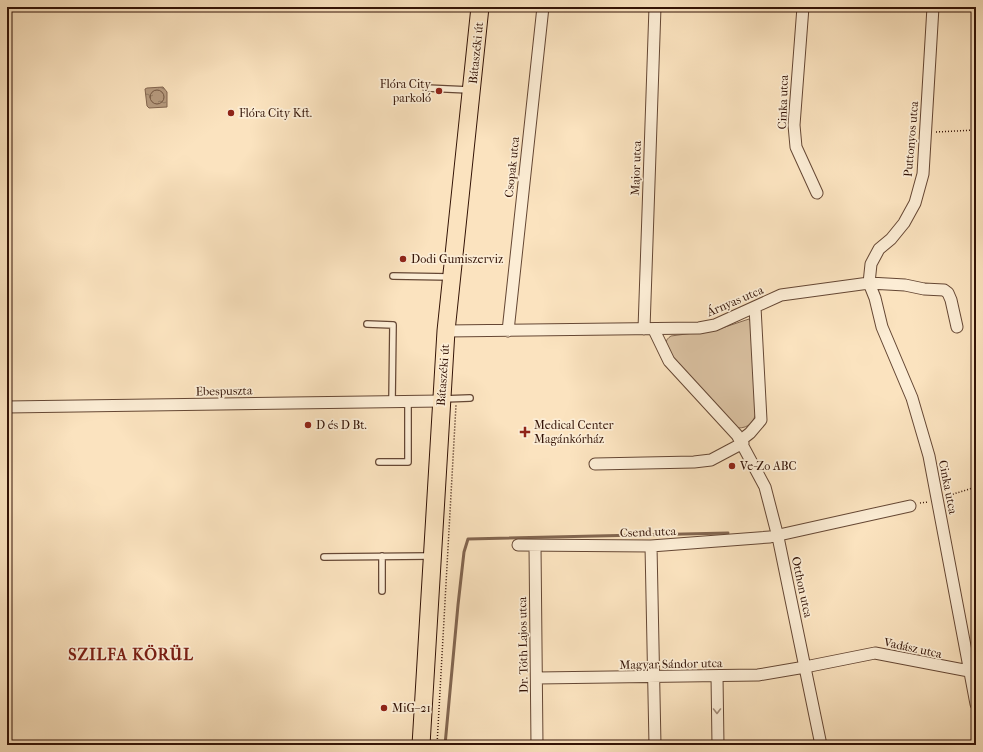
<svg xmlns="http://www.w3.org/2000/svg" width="983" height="752" viewBox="0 0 983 752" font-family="'IM FELL French Canon',serif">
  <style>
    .green { fill: #d9c0a0; stroke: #866a53 }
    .water { fill: url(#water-ripples); stroke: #82654f }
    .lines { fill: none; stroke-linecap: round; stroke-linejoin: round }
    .shore { stroke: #755843; stroke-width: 1 }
    .stream { stroke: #82654f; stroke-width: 3 }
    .lane-casing { stroke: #654734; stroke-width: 8 }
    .street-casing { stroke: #654734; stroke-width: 13 }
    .primary-casing { stroke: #331306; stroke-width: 19 }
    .path { stroke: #331306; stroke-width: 1.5; stroke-dasharray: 1 2; stroke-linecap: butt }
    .lane { stroke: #fcedd5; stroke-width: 5.5 }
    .street { stroke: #fcedd5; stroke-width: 11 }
    .primary { stroke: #fbe3bf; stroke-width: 17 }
    .oneway { stroke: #a28b78 }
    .poi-dot { fill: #8f2418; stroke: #fcedd5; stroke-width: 1.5 }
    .labels { text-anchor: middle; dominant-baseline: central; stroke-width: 3.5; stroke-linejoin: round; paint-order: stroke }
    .street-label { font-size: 12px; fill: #331306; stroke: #fcedd5 }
    .poi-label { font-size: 12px; fill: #331306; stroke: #fcedd5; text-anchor: start }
    .district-label { font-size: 16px; font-weight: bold; letter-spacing: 1px; fill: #7a1f14; stroke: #fcedd5 }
  </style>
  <defs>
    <pattern id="water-ripples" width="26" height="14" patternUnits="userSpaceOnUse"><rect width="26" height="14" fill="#b79c80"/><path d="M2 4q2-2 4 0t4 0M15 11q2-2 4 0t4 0" fill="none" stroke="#957e67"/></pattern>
  </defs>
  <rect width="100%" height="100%" fill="#fbe3bf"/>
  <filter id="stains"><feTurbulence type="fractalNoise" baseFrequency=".005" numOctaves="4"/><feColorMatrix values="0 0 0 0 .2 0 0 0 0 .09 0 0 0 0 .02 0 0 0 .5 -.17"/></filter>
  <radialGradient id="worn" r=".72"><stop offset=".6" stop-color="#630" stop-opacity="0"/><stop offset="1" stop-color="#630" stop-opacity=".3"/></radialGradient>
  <path class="green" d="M 749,319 L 752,324 L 756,412 C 754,422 749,428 738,428 C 723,413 667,362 666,343 C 666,340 668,338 671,336 L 716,330 Z"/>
  <path class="water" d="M 163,87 L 167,92 L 167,107 L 149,108 L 147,106 L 145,89 L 147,88 Z"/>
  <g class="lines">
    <path class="shore" d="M150 97a7 7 0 1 1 14 0a7 7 0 1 1-14 0Z"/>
    <path class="stream" d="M 445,745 L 458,605 L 464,552 L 468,539 L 728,533"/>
    <g class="lane-casing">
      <path id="lane" d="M 426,88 L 469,90
        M 393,276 L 451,277
        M 367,324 L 393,325 L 392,401
        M 443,399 L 470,398
        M 379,462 L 408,462 L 408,401
        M 324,557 L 430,556
        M 382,591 L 382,556"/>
    </g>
    <g class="street-casing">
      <path id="street" d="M 803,7 L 794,125 L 796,147 L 817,193
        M 869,283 L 875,298 L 882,327 L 912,398 L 929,456 L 976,704
        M 869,283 L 871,264 L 879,249 L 891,239 L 904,223 L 915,203 L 923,174 L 933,7
        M 644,329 L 655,7
        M 654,330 L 669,361 L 737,435 L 765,487 L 778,537 L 821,745
        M 446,331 L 699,328 L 715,325 L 781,295 L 869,283 L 905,285 L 924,289 L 944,290 L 948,293 L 951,300 L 957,327
        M 508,331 L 543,7
        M 7,407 L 441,401
        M 741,440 L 750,433 L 761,420 L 755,307
        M 595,464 L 694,462 L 711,460 L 743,443
        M 518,545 L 651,546 L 770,537 L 910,506
        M 535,546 L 537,745
        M 651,546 L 655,745
        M 717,676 L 718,745
        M 537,678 L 758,675 L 805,667 L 875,653 L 969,671"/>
    </g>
    <g class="primary-casing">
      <path id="primary" d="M 421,745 L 446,331 L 480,7"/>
    </g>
    <path class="path" d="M 7,24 L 10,7
      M 936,132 L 976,130
      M 947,496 L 976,487
      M 920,503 L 928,502
      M 437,745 L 456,405"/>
    <use href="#lane" class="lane"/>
    <use href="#street" class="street"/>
    <use href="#primary" class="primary"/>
  </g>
  <defs><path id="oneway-chevron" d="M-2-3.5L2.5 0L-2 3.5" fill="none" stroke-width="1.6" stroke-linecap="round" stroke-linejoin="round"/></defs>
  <use class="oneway" href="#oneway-chevron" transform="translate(717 711) rotate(90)"/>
  <g class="poi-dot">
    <circle cx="439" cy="91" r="4"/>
    <circle cx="231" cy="113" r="4"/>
    <circle cx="403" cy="259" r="4"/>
    <circle cx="308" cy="425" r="4"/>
    <path d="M523 426h4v4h4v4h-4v4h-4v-4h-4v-4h4z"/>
    <circle cx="732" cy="466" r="4"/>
    <circle cx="384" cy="708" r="4"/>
  </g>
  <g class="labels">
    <g class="street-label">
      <text transform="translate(476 53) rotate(-84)">Bátaszéki út</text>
      <text transform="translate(783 102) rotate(-88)">Cinka utca</text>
      <text transform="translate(911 139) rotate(-85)">Puttonyos utca</text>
      <text transform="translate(512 167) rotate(-84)">Csopak utca</text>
      <text transform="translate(636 168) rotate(-88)">Major utca</text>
      <text transform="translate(735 301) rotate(-23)">Árnyas utca</text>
      <text transform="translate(443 375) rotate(-86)">Bátaszéki út</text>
      <text transform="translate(224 391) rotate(-1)">Ebespuszta</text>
      <text transform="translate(948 487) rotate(79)">Cinka utca</text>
      <text transform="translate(648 532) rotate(-2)">Csend utca</text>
      <text transform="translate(802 587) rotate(78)">Otthon utca</text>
      <text transform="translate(523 645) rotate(-91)">Dr. Tóth Lajos utca</text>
      <text transform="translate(913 648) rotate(12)">Vadász utca</text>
      <text transform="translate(671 664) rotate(-1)">Magyar Sándor utca</text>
    </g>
    <g class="poi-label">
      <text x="431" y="84" text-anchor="end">Flóra City<tspan x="431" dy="14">parkoló</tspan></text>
      <text x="239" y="113">Flóra City Kft.</text>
      <text x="411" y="259">Dodi Gumiszerviz</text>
      <text x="316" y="425">D és D Bt.</text>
      <text x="534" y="425">Medical Center<tspan x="534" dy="14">Magánkórház</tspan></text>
      <text x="740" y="466">Ve-Zo ABC</text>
      <text x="392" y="708">MiG–21</text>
    </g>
    <g class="district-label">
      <text x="131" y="654">SZILFA KÖRÜL</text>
    </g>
  </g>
  <rect width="983" height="752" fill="none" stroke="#fbe3bf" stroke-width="24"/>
  <rect x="8" y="8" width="967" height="736" fill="none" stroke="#331306" stroke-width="2"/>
  <rect x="12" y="12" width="959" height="728" fill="none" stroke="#331306"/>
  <rect width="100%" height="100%" filter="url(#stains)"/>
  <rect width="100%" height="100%" fill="url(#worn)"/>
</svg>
